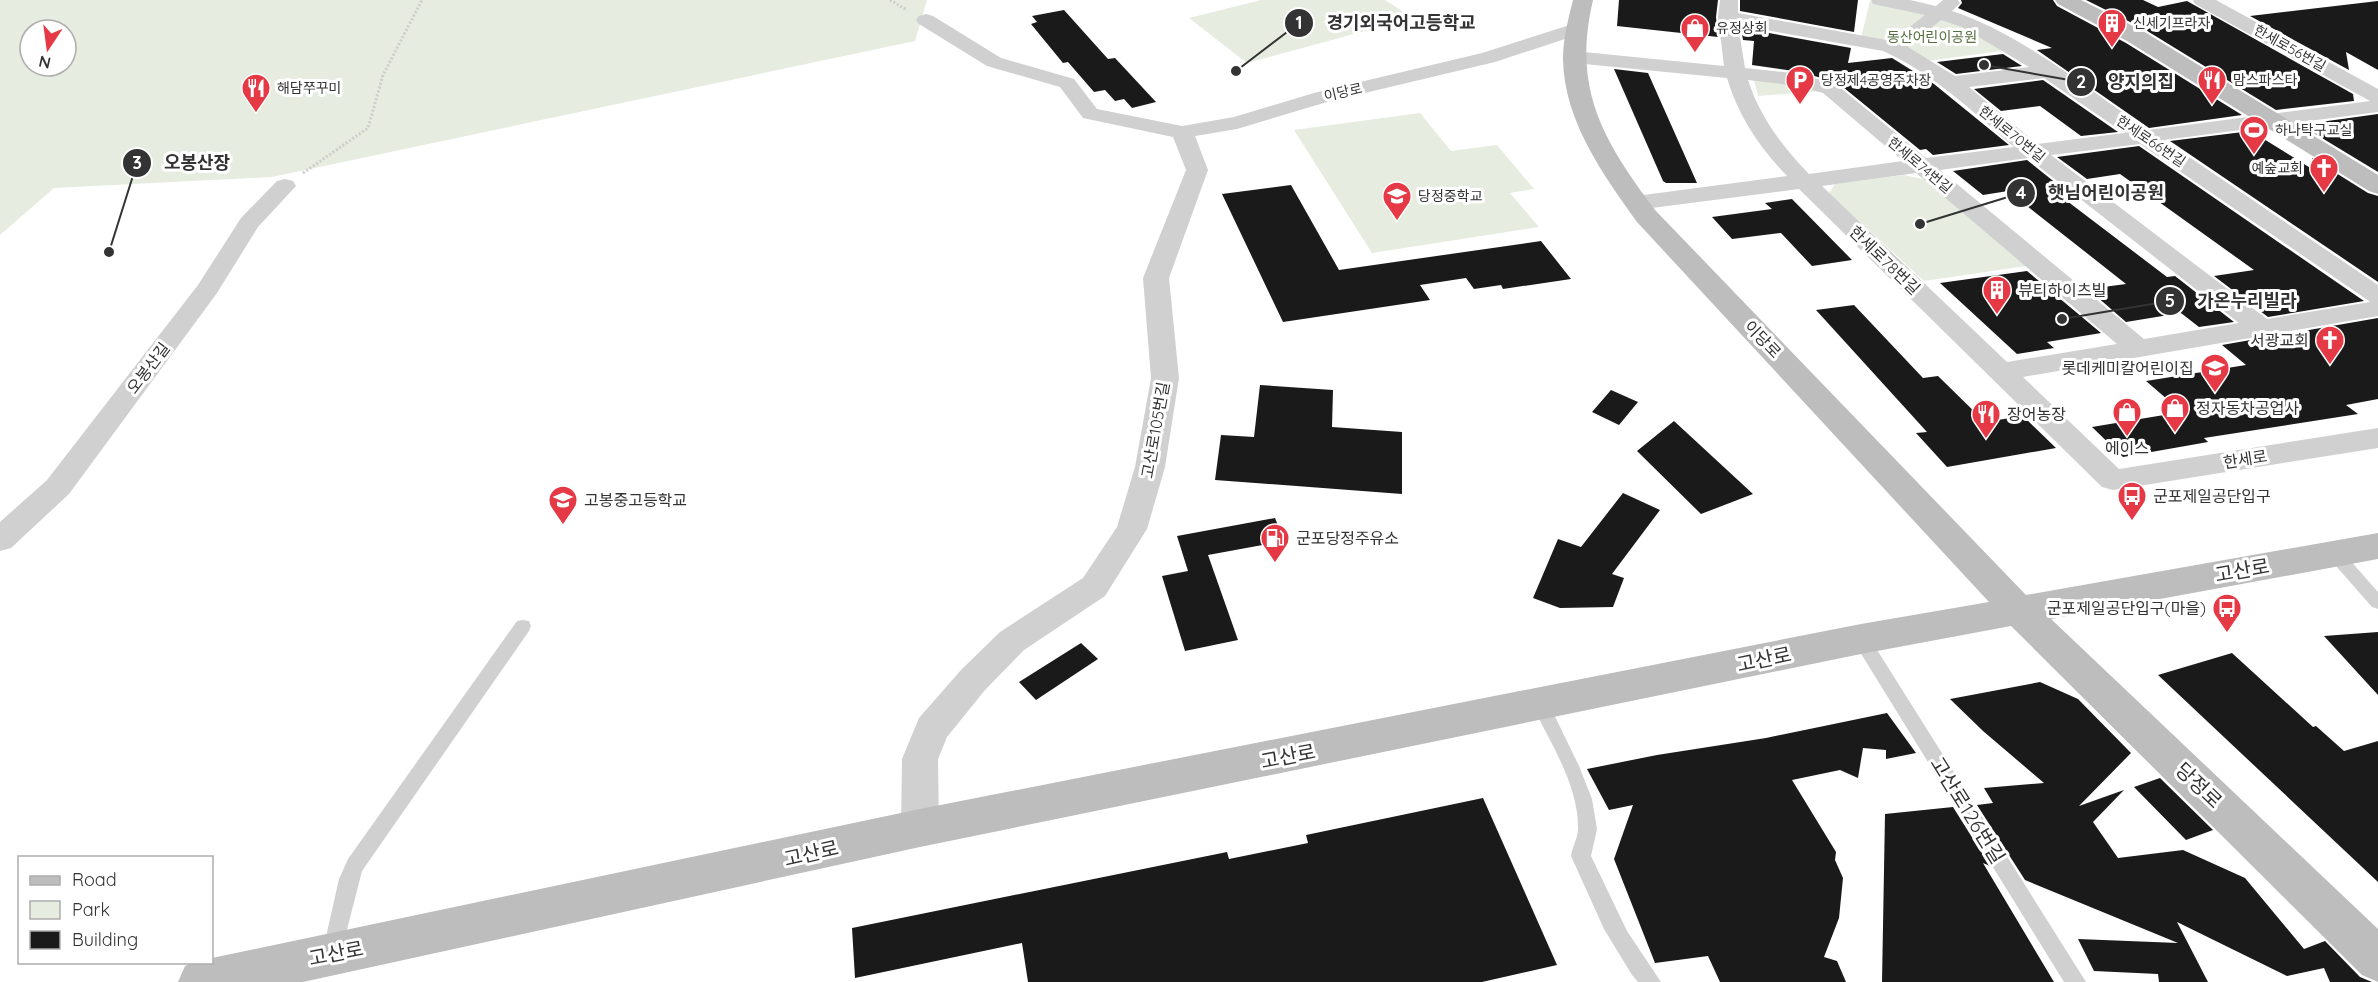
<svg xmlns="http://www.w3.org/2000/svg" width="2378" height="982" viewBox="0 0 2378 982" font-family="Quicksand,'Noto Sans KR',sans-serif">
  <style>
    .green { fill: #e6ecdf; fill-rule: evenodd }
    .building { fill: #1a1a1a }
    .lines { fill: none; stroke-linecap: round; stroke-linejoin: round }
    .path-far1 { stroke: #cdcdcd; stroke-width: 3; stroke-dasharray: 2 2; stroke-linecap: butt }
    .path { stroke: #cdcdcd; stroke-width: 4; stroke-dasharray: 3 3; stroke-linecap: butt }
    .lane { fill: #d0d0d0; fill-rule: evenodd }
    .street { fill: #d0d0d0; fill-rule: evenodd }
    .secondary { fill: #bdbdbd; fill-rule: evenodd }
    .labels { text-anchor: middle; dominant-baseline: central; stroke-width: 6; stroke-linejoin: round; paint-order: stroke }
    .far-poi-label { font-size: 14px; fill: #333; stroke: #fff; text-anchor: start }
    .far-park-label { font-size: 14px; fill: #56703f; stroke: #fff }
    .far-street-label { font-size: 14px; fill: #333; stroke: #fff }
    .street-label { font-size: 16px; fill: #333; stroke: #fff }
    .poi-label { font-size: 16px; fill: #333; stroke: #fff; text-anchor: start }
    .near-street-label { font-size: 20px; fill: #333; stroke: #fff }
    .leader { fill: none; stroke: #333; stroke-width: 2 }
    .callout-dot { fill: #333; stroke: #fff; stroke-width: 2 }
    .mark-label { font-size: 18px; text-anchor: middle; font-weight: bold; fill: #fff }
    .callout-label { font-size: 18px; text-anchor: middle; font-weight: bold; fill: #333; stroke: #fff; stroke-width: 6; stroke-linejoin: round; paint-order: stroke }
  </style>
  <rect width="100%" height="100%" fill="#fff"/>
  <path class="green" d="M 0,0 L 927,0 L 915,41 L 272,177 L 54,188 L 0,235 ZM 30,30 L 66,30 L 66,66 L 30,66 Z
    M 1261,0 L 1385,0 L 1413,18 L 1247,63 L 1189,18 Z
    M 1870,1 L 1948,18 L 2009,50 L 1927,61 L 1861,38 Z
    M 1753,76 L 1820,91 L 1758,96 Z
    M 1420,113 L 1451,151 L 1497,145 L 1534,189 L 1510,193 L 1539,227 L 1372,253 L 1294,130 Z
    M 1904,175 L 1923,179 L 2026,266 L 1924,281 L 1829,193 L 1835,184 Z"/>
  <path class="building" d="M 1619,0 L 1718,0 L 1716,17 L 1718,37 L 1617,26 Z
    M 1740,0 L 1858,0 L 1854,32 L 1740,11 Z
    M 1961,0 L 2053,0 L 2057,6 L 2126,43 L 2242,115 L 2149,128 L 2037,50 L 2052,48 L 1958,8 L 1962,3 Z
    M 2086,0 L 2143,0 L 2158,7 L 2187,1 L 2353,94 L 2354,101 L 2276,110 L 2144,29 Z
    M 2378,1 L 2378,70 L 2346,52 L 2349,70 L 2250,16 Z
    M 1064,10 L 1108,59 L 1115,58 L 1156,102 L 1132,108 L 1124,99 L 1115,101 L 1105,90 L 1094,92 L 1068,62 L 1063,63 L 1031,24 L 1037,22 L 1032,16 Z
    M 1741,28 L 1851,48 L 1848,63 L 1892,58 L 1934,84 L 2009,145 L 1933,155 L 1926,149 L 1920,150 L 1838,83 L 1801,72 L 1752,65 L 1754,41 L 1743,40 Z
    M 2003,54 L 2022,66 L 1956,74 L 1937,62 Z
    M 1614,69 L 1648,73 L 1697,183 L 1666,183 L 1663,181 Z
    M 2043,80 L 2118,132 L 2081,136 L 2040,106 L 2001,111 L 1974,89 Z
    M 2378,114 L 2378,172 L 2312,132 L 2313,123 Z
    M 2251,131 L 2312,169 L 2312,158 L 2368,193 L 2378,196 L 2378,282 L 2170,141 Z
    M 2139,146 L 2364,301 L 2268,317 L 2214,276 L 2254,270 L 2120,174 L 2087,179 L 2057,157 Z
    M 2027,160 L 2057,184 L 2046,185 L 2167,277 L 2175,276 L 2234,322 L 2199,327 L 2181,313 L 2126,322 L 2088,289 L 2126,284 L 2008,191 L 1983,195 L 1953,171 Z
    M 1291,185 L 1339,270 L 1541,241 L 1571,279 L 1503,289 L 1501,285 L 1474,289 L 1466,278 L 1420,285 L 1430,300 L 1283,322 L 1222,194 Z
    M 1792,199 L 1852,260 L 1812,266 L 1781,233 L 1732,239 L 1712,217 L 1772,209 L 1765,203 Z
    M 2027,271 L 2101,333 L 2047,342 L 2054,348 L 2017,354 L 1940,283 Z
    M 1854,305 L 1923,378 L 1938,376 L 1985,422 L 2023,416 L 2056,448 L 1947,467 L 1916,433 L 1927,432 L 1816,310 Z
    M 2378,318 L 2378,399 L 2346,405 L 2358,414 L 2204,438 L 2208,442 L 2123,457 L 2092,427 L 2182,412 L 2146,381 L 2246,365 L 2222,345 Z
    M 1260,385 L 1333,390 L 1332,427 L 1402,432 L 1402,494 L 1215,480 L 1221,435 L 1254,437 Z
    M 1611,390 L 1638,402 L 1619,425 L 1592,412 Z
    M 1674,421 L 1753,494 L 1701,514 L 1637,451 Z
    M 1623,493 L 1660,510 L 1612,574 L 1624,578 L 1613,607 L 1560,608 L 1533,598 L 1558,539 L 1581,547 Z
    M 1275,518 L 1284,541 L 1208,555 L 1238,640 L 1185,651 L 1162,576 L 1188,571 L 1177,536 Z
    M 2378,632 L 2378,695 L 2324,636 Z
    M 1081,643 L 1098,659 L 1036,700 L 1019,682 Z
    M 2232,653 L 2313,727 L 2316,726 L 2344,751 L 2378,741 L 2378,882 L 2158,675 Z
    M 2040,682 L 2078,699 L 2131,753 L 2079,806 L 2124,790 L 2093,822 L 2118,858 L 2183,850 L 2245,878 L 2304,949 L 2325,941 L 2360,977 L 2372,982 L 2330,982 L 2324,968 L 2287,976 L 2177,922 L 2208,982 L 2159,982 L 2158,974 L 2094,971 L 2078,939 L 2178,943 L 2025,880 L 1977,805 L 1993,803 L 1984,788 L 2044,783 L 1983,731 L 1950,699 Z
    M 1887,713 L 1916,753 L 1886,759 L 1886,750 L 1863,748 L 1858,778 L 1840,770 L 1792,780 L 1836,852 L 1835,860 L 1843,878 L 1839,918 L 1824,957 L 1837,961 L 1846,982 L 1720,982 L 1708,956 L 1655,963 L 1614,859 L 1633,805 L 1609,810 L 1587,769 L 1657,755 L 1766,738 Z
    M 2160,778 L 2213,830 L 2186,840 L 2134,787 Z
    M 1483,798 L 1557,965 L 1482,982 L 1028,982 L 1022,943 L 855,978 L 852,928 L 1227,852 L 1229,859 L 1308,843 L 1306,835 Z
    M 1953,807 L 1990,866 L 1983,863 L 2054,982 L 1882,982 L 1885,814 Z"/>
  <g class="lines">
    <path class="path-far1" d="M 890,0 L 907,10
      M 303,173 L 368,128 L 383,75 L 422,0"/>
    <path class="path" d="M 2133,500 L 2141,508"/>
    <path class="lane" d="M 2335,548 L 2341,550 L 2378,592 L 2378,609 L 2372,607 L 2329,558 L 2327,554 L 2329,550 Z
      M 523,620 L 529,621 L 531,626 L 529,631 L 362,871 L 340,957 L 333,960 L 326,957 L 323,950 L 339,879 L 348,859 L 517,621 Z
      M 1861,632 L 1867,634 L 2086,982 L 2064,982 L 1855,644 L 1853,639 L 1855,634 Z
      M 1541,698 L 1547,700 L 1579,766 L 1592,799 L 1597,829 L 1591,856 L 1627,931 L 1661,982 L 1638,982 L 1632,975 L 1604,929 L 1571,856 C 1572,847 1578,838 1578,829 C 1579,786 1550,742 1532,705 L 1535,700 Z"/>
    <path class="street" d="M 1720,0 L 1738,0 L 1738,13 L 1892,41 L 1925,15 L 1873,4 L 1871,0 L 1910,0 L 1936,6 L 1943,0 L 1958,0 L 1960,3 L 1952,11 C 2020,33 2088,89 2148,130 L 2370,101 L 2195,4 L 2193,0 L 2216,0 L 2378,89 L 2378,112 L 2164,140 L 2378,285 L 2378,316 L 2023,377 L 2119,469 L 2378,428 L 2378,448 L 2113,490 L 2102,487 L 1799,189 L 1636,210 L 1628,208 L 1624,203 L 1628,198 L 1636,196 L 1787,176 C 1760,148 1738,116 1727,78 L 1574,63 L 1567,61 L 1564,57 L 1567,53 L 1574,51 L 1724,66 L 1718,17 ZM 1941,20 L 1962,27 L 2029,67 L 1955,76 L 1908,47 ZM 1738,25 L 1883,51 C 1934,74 1972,111 2014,147 L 1926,158 L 1837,85 L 1801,74 L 1745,68 ZM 2044,78 L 2124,133 L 2037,144 L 1969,87 ZM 1748,80 L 1798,86 L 1823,93 L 1903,161 L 1809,174 C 1782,146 1760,117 1748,80 ZM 2140,144 L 2369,301 L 2370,302 L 2267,319 L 2051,155 ZM 2028,158 L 2239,323 L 2144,339 L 1940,170 ZM 1916,173 L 2117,344 L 2007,362 L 1822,186 Z
      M 926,14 L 933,16 L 1001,58 L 1074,79 L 1097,109 L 1182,126 L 1234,117 L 1314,93 L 1482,53 L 1573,24 L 1580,26 L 1583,30 L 1580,34 L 1495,62 L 1327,102 L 1237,129 L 1195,136 L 1208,170 L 1169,278 L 1179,378 L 1165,467 L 1147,529 L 1105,596 L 1024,650 L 985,690 L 947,737 L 938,759 L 939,828 L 933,840 L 920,845 L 907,840 L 901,828 L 902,759 L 919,718 L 961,670 L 1000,632 L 1083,578 L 1117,527 L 1135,467 L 1151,378 L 1143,278 L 1186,170 L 1173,137 L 1083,118 L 1060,87 L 987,66 L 919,24 L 916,20 L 919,16 Z
      M 285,179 L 293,181 L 296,186 L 258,227 L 217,293 L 69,494 L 11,548 L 0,551 L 0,522 L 47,480 L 198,285 L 241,218 L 277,181 Z"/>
    <path class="secondary" d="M 1573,0 L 1593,0 C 1572,90 1603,140 1655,210 L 2026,595 L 2378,533 L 2378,559 L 2051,619 L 2378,929 L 2378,982 L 2362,975 L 2011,626 L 1861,654 L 920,847 L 303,982 L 178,982 L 185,966 L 194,962 L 212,962 L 212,958 L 920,809 L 1861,624 L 1989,602 L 1637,222 C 1603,174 1564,121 1563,59 C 1563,39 1568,20 1573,0 Z
      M 2055,0 L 2081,0 L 2143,31 L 2378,175 L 2378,194 L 2369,191 L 2127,41 L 2058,4 Z"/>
  </g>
  <defs>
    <g id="building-pin" transform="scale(1.5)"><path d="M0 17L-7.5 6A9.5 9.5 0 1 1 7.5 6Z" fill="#e63946" stroke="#fff"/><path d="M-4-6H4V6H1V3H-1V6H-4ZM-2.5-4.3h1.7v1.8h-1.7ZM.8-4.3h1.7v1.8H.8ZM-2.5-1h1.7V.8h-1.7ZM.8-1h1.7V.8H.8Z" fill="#fff"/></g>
    <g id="shop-pin" transform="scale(1.5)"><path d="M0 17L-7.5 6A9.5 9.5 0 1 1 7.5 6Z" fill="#e63946" stroke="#fff"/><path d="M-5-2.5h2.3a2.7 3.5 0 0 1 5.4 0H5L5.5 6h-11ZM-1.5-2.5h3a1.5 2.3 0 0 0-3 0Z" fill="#fff"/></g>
    <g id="parking-pin" transform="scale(1.5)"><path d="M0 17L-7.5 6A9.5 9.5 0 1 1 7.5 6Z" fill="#e63946" stroke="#fff"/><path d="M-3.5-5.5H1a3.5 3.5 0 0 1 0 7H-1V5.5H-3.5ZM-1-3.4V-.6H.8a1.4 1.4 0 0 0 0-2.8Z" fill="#fff"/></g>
    <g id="restaurant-pin" transform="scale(1.5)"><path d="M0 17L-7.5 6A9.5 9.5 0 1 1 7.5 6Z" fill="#e63946" stroke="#fff"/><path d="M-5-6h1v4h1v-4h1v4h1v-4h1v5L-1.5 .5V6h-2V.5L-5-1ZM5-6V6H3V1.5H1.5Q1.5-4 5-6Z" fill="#fff"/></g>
    <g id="stadium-pin" transform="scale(1.5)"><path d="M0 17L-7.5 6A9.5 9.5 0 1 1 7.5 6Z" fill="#e63946" stroke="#fff"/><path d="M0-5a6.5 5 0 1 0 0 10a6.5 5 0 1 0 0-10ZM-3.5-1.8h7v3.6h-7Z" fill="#fff"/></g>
    <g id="church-pin" transform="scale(1.5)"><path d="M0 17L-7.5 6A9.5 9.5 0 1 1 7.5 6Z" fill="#e63946" stroke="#fff"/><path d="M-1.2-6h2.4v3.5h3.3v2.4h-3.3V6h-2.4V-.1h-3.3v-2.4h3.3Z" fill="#fff"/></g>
    <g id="school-pin" transform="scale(1.5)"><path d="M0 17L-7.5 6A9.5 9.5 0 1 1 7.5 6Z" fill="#e63946" stroke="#fff"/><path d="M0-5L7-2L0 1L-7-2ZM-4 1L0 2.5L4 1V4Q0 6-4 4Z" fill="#fff"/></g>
    <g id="bus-pin" transform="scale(1.5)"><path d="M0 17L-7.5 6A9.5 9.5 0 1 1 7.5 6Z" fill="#e63946" stroke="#fff"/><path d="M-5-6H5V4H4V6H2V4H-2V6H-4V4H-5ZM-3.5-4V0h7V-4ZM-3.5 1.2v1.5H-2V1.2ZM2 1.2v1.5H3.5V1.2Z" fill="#fff"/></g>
    <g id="fuel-pin" transform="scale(1.5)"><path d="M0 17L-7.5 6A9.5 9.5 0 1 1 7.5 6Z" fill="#e63946" stroke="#fff"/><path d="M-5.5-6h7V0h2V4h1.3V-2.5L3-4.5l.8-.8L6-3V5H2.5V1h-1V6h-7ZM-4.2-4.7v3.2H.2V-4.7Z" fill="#fff"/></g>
  </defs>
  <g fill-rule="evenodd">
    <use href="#building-pin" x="2112" y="23"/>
    <use href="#shop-pin" x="1695" y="28"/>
    <use href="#parking-pin" x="1800" y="80"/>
    <use href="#restaurant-pin" x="2212" y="80"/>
    <use href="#restaurant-pin" x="256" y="88"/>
    <use href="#stadium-pin" x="2254" y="130"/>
    <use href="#church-pin" x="2324" y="168"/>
    <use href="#school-pin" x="1397" y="196"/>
    <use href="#building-pin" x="1997" y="290"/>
    <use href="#church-pin" x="2330" y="340"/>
    <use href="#school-pin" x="2215" y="368"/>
    <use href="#shop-pin" x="2175" y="408"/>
    <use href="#shop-pin" x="2127" y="412"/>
    <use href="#restaurant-pin" x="1986" y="414"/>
    <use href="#bus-pin" x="2132" y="496"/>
    <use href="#school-pin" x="563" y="500"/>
    <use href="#fuel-pin" x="1275" y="538"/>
    <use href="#bus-pin" x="2227" y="608"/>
  </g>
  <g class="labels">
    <g class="far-poi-label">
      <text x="2133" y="23">신세기프라자</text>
      <text x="1716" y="28">유정상회</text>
      <text x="1821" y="80">당정제4공영주차장</text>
      <text x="2233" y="80">맘스파스타</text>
      <text x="277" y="88">해담쭈꾸미</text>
      <text x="2275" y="130">하나탁구교실</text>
      <text x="2303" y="168" text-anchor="end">예숲교회</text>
      <text x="1418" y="196">당정중학교</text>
    </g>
    <g class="far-park-label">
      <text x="1932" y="37">동산어린이공원</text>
    </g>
    <g class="far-street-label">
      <text transform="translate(2290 48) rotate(29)">한세로56번길</text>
      <text transform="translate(1343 92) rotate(-13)">이당로</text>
      <text transform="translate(2012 134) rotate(39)">한세로70번길</text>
      <text transform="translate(2151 141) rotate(34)">한세로66번길</text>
      <text transform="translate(1920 165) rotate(40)">한세로74번길</text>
    </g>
    <g class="street-label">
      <text transform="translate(1885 260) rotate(44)">한세로78번길</text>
      <text transform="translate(1763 339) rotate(46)">이당로</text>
      <text transform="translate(148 368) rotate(-53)">오봉산길</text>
      <text transform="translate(1155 430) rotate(-80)">고산로105번길</text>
      <text transform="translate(2245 459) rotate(-9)">한세로</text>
    </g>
    <g class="poi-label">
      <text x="2018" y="290">뷰티하이츠빌</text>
      <text x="2309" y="340" text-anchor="end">서광교회</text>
      <text x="2194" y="368" text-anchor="end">롯데케미칼어린이집</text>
      <text x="2196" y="408">정자동차공업사</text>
      <text x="2007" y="414">장어농장</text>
      <text x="2127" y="448" text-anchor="middle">에이스</text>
      <text x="2153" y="496">군포제일공단입구</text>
      <text x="584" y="500">고봉중고등학교</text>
      <text x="1296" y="538">군포당정주유소</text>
      <text x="2206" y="608" text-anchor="end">군포제일공단입구(마을)</text>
    </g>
    <g class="near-street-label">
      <text transform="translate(2242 570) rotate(-10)">고산로</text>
      <text transform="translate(1764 659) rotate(-12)">고산로</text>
      <text transform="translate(1288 756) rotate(-11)">고산로</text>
      <text transform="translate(2199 785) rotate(44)">당정로</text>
      <text transform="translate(1968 810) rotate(58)">고산로126번길</text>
      <text transform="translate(811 853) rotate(-13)">고산로</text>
      <text transform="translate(336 953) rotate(-11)">고산로</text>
    </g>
  </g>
  <path class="leader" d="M1236 71L1299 23M1984 65L2081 82M109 252L137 163M1920 224L2021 193M2062 319L2170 301"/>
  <g class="callout-dot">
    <circle cx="1236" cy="71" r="6"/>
    <circle cx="1984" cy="65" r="6"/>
    <circle cx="109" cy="252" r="6"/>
    <circle cx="1920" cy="224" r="6"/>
    <circle cx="2062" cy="319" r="6"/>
    <circle cx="1299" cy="23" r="15"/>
    <circle cx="2081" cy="82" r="15"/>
    <circle cx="137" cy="163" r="15"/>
    <circle cx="2021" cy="193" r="15"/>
    <circle cx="2170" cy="301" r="15"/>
  </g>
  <g class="mark-label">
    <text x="1299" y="29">1</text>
    <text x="2081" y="88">2</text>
    <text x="137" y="169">3</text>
    <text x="2021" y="199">4</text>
    <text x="2170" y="307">5</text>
  </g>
  <g class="callout-label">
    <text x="1401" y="29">경기외국어고등학교</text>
    <text x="2141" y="88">양지의집</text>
    <text x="197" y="169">오봉산장</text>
    <text x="2106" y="199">햇님어린이공원</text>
    <text x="2247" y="307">가온누리빌라</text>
  </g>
  <rect x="18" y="856" width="195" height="108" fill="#ffffff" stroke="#adadad" stroke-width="1.5"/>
  <rect x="30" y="876" width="30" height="9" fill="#bdbdbd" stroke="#adadad" stroke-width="1.5"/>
  <text x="72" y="886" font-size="18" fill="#333333">Road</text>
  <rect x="30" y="901" width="30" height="18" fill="#e6ecdf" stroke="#adadad" stroke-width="1.5"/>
  <text x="72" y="916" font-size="18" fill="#333333">Park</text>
  <rect x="30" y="931" width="30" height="18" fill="#1a1a1a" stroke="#adadad" stroke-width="1.5"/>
  <text x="72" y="946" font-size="18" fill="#333333">Building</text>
  <g transform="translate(48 48) rotate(193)"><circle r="28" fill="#ffffff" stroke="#adadad" stroke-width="1.5"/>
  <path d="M0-4.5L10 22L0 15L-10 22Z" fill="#e63946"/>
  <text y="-9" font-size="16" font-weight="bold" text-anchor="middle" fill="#333333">N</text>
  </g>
</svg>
